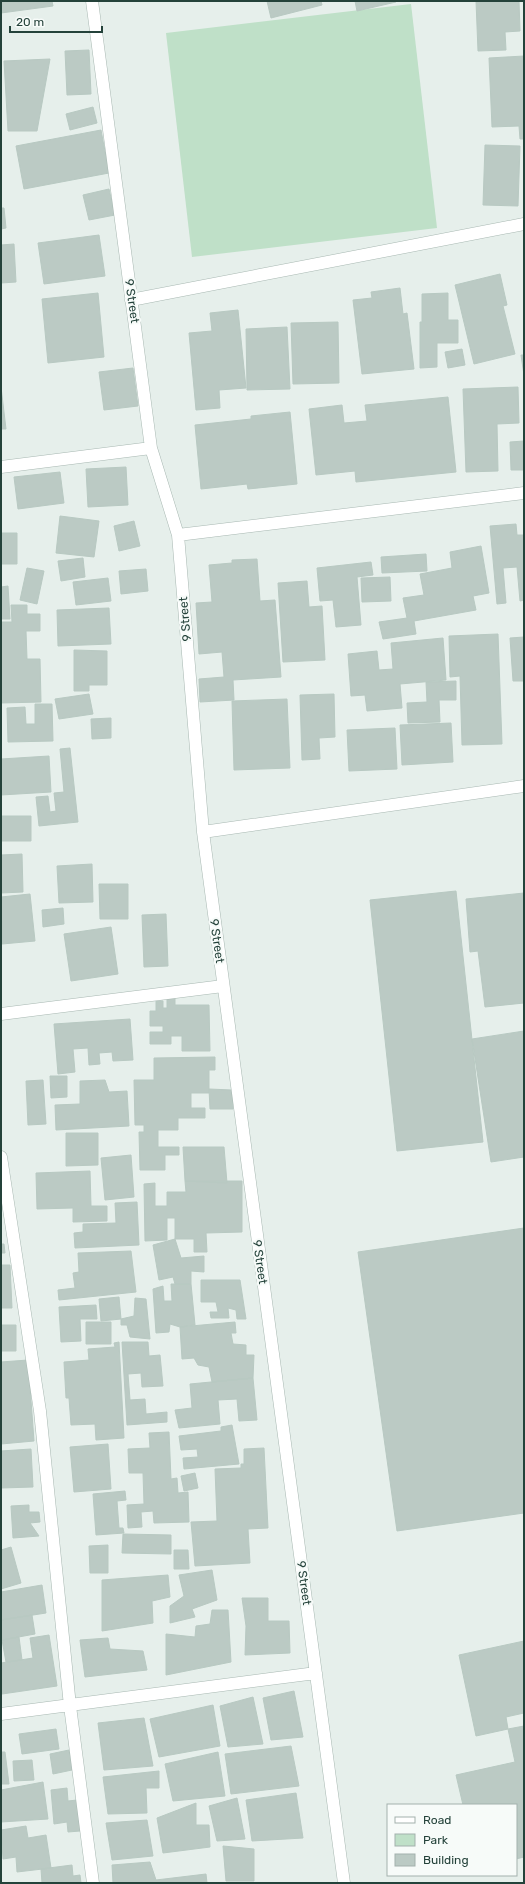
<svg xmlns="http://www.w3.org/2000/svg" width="525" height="1884" viewBox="0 0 525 1884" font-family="Rubik,sans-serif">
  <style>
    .green { fill: #bfe0c8 }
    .building { fill: #bbcac4; stroke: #b8c9c2 }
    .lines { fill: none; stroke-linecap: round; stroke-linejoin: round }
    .street-casing { stroke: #a8b8b2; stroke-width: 13 }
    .street { stroke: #fff; stroke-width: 12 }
    .labels { text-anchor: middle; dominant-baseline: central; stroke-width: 4; stroke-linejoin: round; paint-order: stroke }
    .street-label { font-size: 12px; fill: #24423a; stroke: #f7fbf9 }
  </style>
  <rect width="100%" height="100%" fill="#e6efeb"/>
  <path class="green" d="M 411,4 L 437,228 L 192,257 L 166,33 Z"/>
  <path class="building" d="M 1,1 L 52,1 L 53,6 L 1,13 Z
    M 267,1 L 321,1 L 322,5 L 271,18 Z
    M 355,1 L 396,1 L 396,2 L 357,11 Z
    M 476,1 L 519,1 L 520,31 L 505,32 L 506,50 L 478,51 Z
    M 89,50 L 91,94 L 67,95 L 65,51 Z
    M 524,56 L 524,139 L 520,139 L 519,126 L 492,127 L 489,58 Z
    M 50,59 L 37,131 L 8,131 L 4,61 Z
    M 93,107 L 97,123 L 70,130 L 66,114 Z
    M 101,130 L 109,173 L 24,189 L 16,146 Z
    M 485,145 L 520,146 L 518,206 L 483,205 Z
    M 109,189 L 115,215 L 89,220 L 83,195 Z
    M 1,208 L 4,208 L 6,228 L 1,229 Z
    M 99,235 L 105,276 L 44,284 L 38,243 Z
    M 14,244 L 16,282 L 1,283 L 1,245 Z
    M 500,274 L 507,305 L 503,306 L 515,354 L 474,364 L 455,285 Z
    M 400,288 L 403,314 L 407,313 L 414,369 L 362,374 L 353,300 L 372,298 L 371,292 Z
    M 98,293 L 104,357 L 48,363 L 42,299 Z
    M 448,293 L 448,320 L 458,320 L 458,343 L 437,343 L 437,367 L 420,368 L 420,322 L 422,322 L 422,294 Z
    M 238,310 L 246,388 L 219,390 L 220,408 L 196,410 L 189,333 L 212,331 L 210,313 Z
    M 338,322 L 339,383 L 293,384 L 291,323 Z
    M 287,327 L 290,389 L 247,390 L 246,329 Z
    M 462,349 L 465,365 L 448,368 L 445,352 Z
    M 521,355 L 524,355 L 524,375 Z
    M 133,368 L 138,406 L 104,410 L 99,372 Z
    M 1,387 L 6,429 L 1,429 Z
    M 518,387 L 519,423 L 497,424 L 498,471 L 466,472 L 463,389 Z
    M 448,397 L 456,472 L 356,482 L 355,471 L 316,475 L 309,409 L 342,405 L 344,423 L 367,421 L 365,405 Z
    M 290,412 L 297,484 L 248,489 L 247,484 L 201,489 L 195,425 L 251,419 L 251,416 Z
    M 524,441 L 524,470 L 511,470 L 510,442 Z
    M 126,467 L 128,505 L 88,507 L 86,469 Z
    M 60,472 L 64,503 L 18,509 L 14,477 Z
    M 60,516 L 99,521 L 94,557 L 56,553 Z
    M 134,521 L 140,546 L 119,551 L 114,526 Z
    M 516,524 L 517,535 L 524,535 L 524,600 L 520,601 L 517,567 L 503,568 L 506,603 L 497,604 L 490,526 Z
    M 1,533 L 17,533 L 17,564 L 1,564 Z
    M 481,546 L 489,593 L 473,596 L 476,610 L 414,621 L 416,634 L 383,639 L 379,622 L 407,618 L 403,598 L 424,595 L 420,574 L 452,568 L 450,552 Z
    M 426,554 L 427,571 L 382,573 L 381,557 Z
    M 83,558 L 85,577 L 61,581 L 58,561 Z
    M 257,559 L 260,601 L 275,600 L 281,677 L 233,680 L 234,700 L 200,702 L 199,679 L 224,677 L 222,652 L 199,654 L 196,603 L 212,602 L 209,565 L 232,563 L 232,560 Z
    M 371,562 L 373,575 L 357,577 L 361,625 L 336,627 L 333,600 L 320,601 L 317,568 Z
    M 27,568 L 44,571 L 37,604 L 20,600 Z
    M 146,569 L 148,591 L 121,594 L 119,571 Z
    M 390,577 L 391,601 L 362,602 L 361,578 Z
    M 108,578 L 111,601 L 76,605 L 73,582 Z
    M 307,581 L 309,607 L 322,606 L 325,660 L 283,662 L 278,583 Z
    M 8,586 L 10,619 L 1,619 L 1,587 Z
    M 11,605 L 27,605 L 27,614 L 40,614 L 40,631 L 26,631 L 27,659 L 40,659 L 41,702 L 1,703 L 1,622 L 12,622 Z
    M 109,608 L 111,644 L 58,646 L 57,610 Z
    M 498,634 L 502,744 L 462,745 L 460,676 L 450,677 L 449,636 Z
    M 524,637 L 524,681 L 513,681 L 510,638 Z
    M 443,638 L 446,680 L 400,684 L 402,708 L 367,711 L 365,695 L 351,696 L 348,654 L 377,651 L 379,670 L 393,669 L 391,643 Z
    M 74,650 L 107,651 L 107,685 L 89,685 L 89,691 L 74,691 Z
    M 456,681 L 456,700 L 439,700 L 440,722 L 408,723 L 407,703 L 427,702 L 426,682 Z
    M 89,694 L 93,714 L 59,719 L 55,699 Z
    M 334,694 L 335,737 L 319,738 L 320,759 L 302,760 L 300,695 Z
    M 287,699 L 290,768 L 234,770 L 232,701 Z
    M 35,704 L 52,704 L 53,741 L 8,742 L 7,708 L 25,707 L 26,724 L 35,724 Z
    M 111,718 L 111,738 L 92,739 L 91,719 Z
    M 451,723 L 453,762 L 402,765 L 400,725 Z
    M 395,728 L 397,769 L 349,771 L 347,730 Z
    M 70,748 L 78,822 L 39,826 L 36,797 L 48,796 L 50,812 L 56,811 L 54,793 L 64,792 L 60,749 Z
    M 49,756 L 51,792 L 1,795 L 1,759 Z
    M 1,816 L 31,816 L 31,841 L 1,841 Z
    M 22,854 L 23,892 L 1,893 L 1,855 Z
    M 92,864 L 93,902 L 59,903 L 57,866 Z
    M 99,884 L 128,884 L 128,919 L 100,919 Z
    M 456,891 L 483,1142 L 397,1151 L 370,900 Z
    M 524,893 L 524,1003 L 485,1007 L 478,951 L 470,952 L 466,899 Z
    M 30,894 L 35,941 L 2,944 L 1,897 Z
    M 63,908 L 64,924 L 43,927 L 42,910 Z
    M 166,914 L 168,966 L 144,967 L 142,915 Z
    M 111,927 L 118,974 L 71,981 L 64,934 Z
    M 167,998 L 175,998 L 175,1005 L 209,1005 L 210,1051 L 182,1051 L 182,1036 L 171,1036 L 171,1044 L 150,1044 L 150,1032 L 163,1032 L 163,1026 L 150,1026 L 150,1011 L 156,1011 L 156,1001 L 163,1001 L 163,1008 L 167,1008 Z
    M 130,1019 L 133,1060 L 113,1061 L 112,1052 L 99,1053 L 100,1064 L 89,1065 L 88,1048 L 73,1049 L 75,1072 L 58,1074 L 54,1024 Z
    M 524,1031 L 524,1157 L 491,1162 L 472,1039 Z
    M 215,1057 L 215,1070 L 209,1070 L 209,1093 L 191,1093 L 191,1108 L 205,1108 L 205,1118 L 178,1118 L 178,1130 L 158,1130 L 158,1147 L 179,1147 L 179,1155 L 165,1155 L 165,1170 L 140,1170 L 139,1132 L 144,1132 L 144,1125 L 135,1125 L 134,1080 L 154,1080 L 154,1058 Z
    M 50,1076 L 67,1076 L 67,1097 L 51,1098 Z
    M 43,1080 L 46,1124 L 28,1125 L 26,1081 Z
    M 105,1080 L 109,1092 L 127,1091 L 129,1126 L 56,1130 L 55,1105 L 80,1104 L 80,1081 Z
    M 209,1089 L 232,1090 L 233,1109 L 210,1109 Z
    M 66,1133 L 98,1133 L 98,1165 L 66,1166 Z
    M 183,1147 L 224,1147 L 227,1183 L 185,1181 Z
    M 131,1155 L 134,1197 L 105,1200 L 101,1158 Z
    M 90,1171 L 91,1206 L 107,1206 L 107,1221 L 73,1222 L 73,1208 L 37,1209 L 36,1173 Z
    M 185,1181 L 242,1181 L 242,1232 L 206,1233 L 207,1252 L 194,1252 L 194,1239 L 175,1239 L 175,1218 L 167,1218 L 167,1240 L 145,1241 L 144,1184 L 155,1183 L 155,1206 L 167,1206 L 167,1192 L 186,1192 Z
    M 137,1202 L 139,1245 L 75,1248 L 74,1233 L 83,1232 L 83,1224 L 116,1223 L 115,1203 Z
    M 524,1228 L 524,1513 L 397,1531 L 358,1252 Z
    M 175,1239 L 181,1258 L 204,1256 L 204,1272 L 191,1271 L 191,1284 L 175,1284 L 173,1277 L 159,1280 L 153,1245 Z
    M 1,1244 L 4,1244 L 5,1253 L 1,1253 Z
    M 131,1251 L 136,1292 L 59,1300 L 58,1290 L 75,1288 L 73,1273 L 79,1272 L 78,1253 Z
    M 1,1265 L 10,1265 L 12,1308 L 1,1308 Z
    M 201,1280 L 240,1280 L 246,1319 L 237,1319 L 236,1310 L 228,1308 L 229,1318 L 211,1318 L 210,1312 L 218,1312 L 216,1302 L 201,1302 Z
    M 171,1284 L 191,1284 L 195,1325 L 180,1327 L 170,1324 L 169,1332 L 156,1333 L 153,1289 L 163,1286 L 164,1301 L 172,1301 Z
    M 119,1297 L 121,1319 L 101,1321 L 99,1299 Z
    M 135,1298 L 146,1299 L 150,1339 L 130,1337 L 127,1325 L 121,1325 L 121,1319 L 134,1316 Z
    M 96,1305 L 97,1319 L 80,1319 L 81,1341 L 61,1342 L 59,1307 Z
    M 86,1322 L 111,1322 L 111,1344 L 86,1344 Z
    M 235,1322 L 236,1333 L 231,1333 L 233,1344 L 246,1345 L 246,1355 L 254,1355 L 253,1378 L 212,1382 L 209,1367 L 198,1365 L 194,1358 L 182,1359 L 180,1327 Z
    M 1,1325 L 16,1325 L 16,1351 L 1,1351 Z
    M 119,1342 L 124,1438 L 96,1440 L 95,1424 L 71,1425 L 69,1398 L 66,1398 L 64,1362 L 89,1360 L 88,1349 L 115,1347 L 114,1343 Z
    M 122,1342 L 148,1342 L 149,1356 L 160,1355 L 163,1386 L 142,1387 L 141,1373 L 128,1374 L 130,1400 L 145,1399 L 146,1414 L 167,1412 L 167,1422 L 127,1425 Z
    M 28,1360 L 34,1441 L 1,1444 L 1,1362 Z
    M 253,1378 L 257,1420 L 239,1421 L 237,1399 L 218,1400 L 220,1424 L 179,1428 L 175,1410 L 192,1408 L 190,1384 Z
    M 232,1425 L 239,1464 L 184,1469 L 183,1458 L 198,1457 L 197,1449 L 181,1450 L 179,1436 L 221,1431 L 221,1427 Z
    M 169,1432 L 171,1479 L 177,1478 L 178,1493 L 188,1492 L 189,1522 L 154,1523 L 153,1511 L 141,1512 L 142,1527 L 128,1528 L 127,1505 L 144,1504 L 143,1473 L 129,1473 L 128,1449 L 150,1448 L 149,1433 Z
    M 108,1444 L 111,1489 L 74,1492 L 70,1447 Z
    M 264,1448 L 268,1528 L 248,1529 L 250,1563 L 195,1566 L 191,1522 L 217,1521 L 215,1469 L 241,1468 L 241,1464 L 244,1464 L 244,1449 Z
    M 31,1449 L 33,1487 L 1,1488 L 1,1451 Z
    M 195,1473 L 198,1488 L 184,1491 L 181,1476 Z
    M 125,1491 L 126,1500 L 117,1501 L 119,1528 L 123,1528 L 124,1533 L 96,1535 L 93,1494 Z
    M 29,1505 L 29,1512 L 39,1512 L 40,1522 L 30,1523 L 39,1536 L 13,1538 L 11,1506 Z
    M 123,1534 L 171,1535 L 171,1554 L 122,1553 Z
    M 108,1545 L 108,1573 L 90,1573 L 89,1546 Z
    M 11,1547 L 21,1583 L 1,1589 L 1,1550 Z
    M 174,1550 L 188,1550 L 189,1569 L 174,1569 Z
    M 212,1570 L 217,1600 L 192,1609 L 195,1617 L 170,1623 L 170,1606 L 184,1596 L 179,1575 Z
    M 168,1575 L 170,1597 L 152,1601 L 153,1623 L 102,1631 L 102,1580 Z
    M 42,1585 L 46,1613 L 1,1620 L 1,1592 Z
    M 242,1598 L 268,1598 L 268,1621 L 289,1621 L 290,1653 L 245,1655 L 246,1626 Z
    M 212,1610 L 228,1610 L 231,1662 L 166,1675 L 166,1634 L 195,1637 L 196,1626 L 210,1624 Z
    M 32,1615 L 35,1634 L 2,1640 L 1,1620 Z
    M 49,1635 L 57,1686 L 2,1694 L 1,1663 L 33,1658 L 30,1638 Z
    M 19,1637 L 22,1660 L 6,1662 L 2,1640 Z
    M 108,1638 L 110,1649 L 143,1651 L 147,1670 L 85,1677 L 80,1640 Z
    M 524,1641 L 524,1713 L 506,1717 L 508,1729 L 476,1736 L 459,1655 Z
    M 294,1691 L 303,1737 L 271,1740 L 263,1698 Z
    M 253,1697 L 263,1744 L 228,1747 L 220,1706 Z
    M 213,1705 L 220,1746 L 159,1757 L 150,1719 Z
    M 144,1718 L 153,1766 L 104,1770 L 98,1723 Z
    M 524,1726 L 524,1857 L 516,1859 L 516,1805 L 463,1805 L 456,1775 L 515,1762 L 508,1729 Z
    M 56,1729 L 59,1749 L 22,1754 L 19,1734 Z
    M 291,1746 L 299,1786 L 231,1794 L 225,1754 Z
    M 69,1750 L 72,1770 L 53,1774 L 50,1754 Z
    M 1,1752 L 5,1752 L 9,1784 L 1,1784 Z
    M 218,1752 L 225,1796 L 173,1801 L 165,1764 Z
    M 32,1760 L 34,1780 L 14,1781 L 13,1761 Z
    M 159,1771 L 159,1788 L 146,1788 L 147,1813 L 108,1814 L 103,1777 Z
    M 43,1782 L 48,1819 L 1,1822 L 1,1790 Z
    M 67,1788 L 68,1801 L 77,1800 L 80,1831 L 68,1832 L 67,1822 L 54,1824 L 51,1790 Z
    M 296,1793 L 303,1838 L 252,1841 L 246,1800 Z
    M 237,1798 L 245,1839 L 217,1841 L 209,1806 Z
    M 196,1803 L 196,1825 L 209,1825 L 210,1847 L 163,1853 L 157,1818 Z
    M 147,1820 L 153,1856 L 112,1860 L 106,1823 Z
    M 26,1826 L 28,1838 L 46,1835 L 51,1868 L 17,1872 L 16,1857 L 3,1859 L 1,1830 Z
    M 223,1846 L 254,1849 L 254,1881 L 226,1881 Z
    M 150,1862 L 156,1880 L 206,1874 L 207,1883 L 113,1883 L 112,1865 Z
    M 72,1865 L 73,1876 L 80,1875 L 81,1883 L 42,1883 L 41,1869 Z"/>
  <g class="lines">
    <g class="street-casing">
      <path id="street" d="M 92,1 L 151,448 L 178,535 L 203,832 L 344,1883
        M 131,300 L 524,224
        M 1,467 L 151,448
        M 178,535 L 524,493
        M 203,832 L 524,786
        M 1,1014 L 223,986
        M 1,1157 L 40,1411 L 70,1706 L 93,1883
        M 1,1714 L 316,1673"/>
    </g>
    <use href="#street" class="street"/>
  </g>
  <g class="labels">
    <g class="street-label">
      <text transform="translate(132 301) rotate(82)">9 Street</text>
      <text transform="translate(185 619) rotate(-95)">9 Street</text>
      <text transform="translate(217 941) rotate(82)">9 Street</text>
      <text transform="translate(260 1262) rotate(82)">9 Street</text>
      <text transform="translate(304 1583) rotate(82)">9 Street</text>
    </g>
  </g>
  <rect width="525" height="1884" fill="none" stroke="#24423a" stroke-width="4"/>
  <rect x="387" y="1804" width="130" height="72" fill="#f7fbf9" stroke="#a3b1ad"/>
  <rect x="395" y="1817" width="20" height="6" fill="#ffffff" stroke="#a3b1ad"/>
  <text x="423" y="1824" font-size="12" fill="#24423a">Road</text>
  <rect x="395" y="1834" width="20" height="12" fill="#bfe0c8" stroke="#a3b1ad"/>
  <text x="423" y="1844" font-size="12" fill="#24423a">Park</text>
  <rect x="395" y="1854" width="20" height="12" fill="#bbcac4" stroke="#a3b1ad"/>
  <text x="423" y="1864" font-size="12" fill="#24423a">Building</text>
  <path d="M10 26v6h92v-6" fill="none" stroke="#24423a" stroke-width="2"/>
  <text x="16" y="26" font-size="12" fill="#24423a" stroke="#f7fbf9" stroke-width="3" paint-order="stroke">20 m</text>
</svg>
